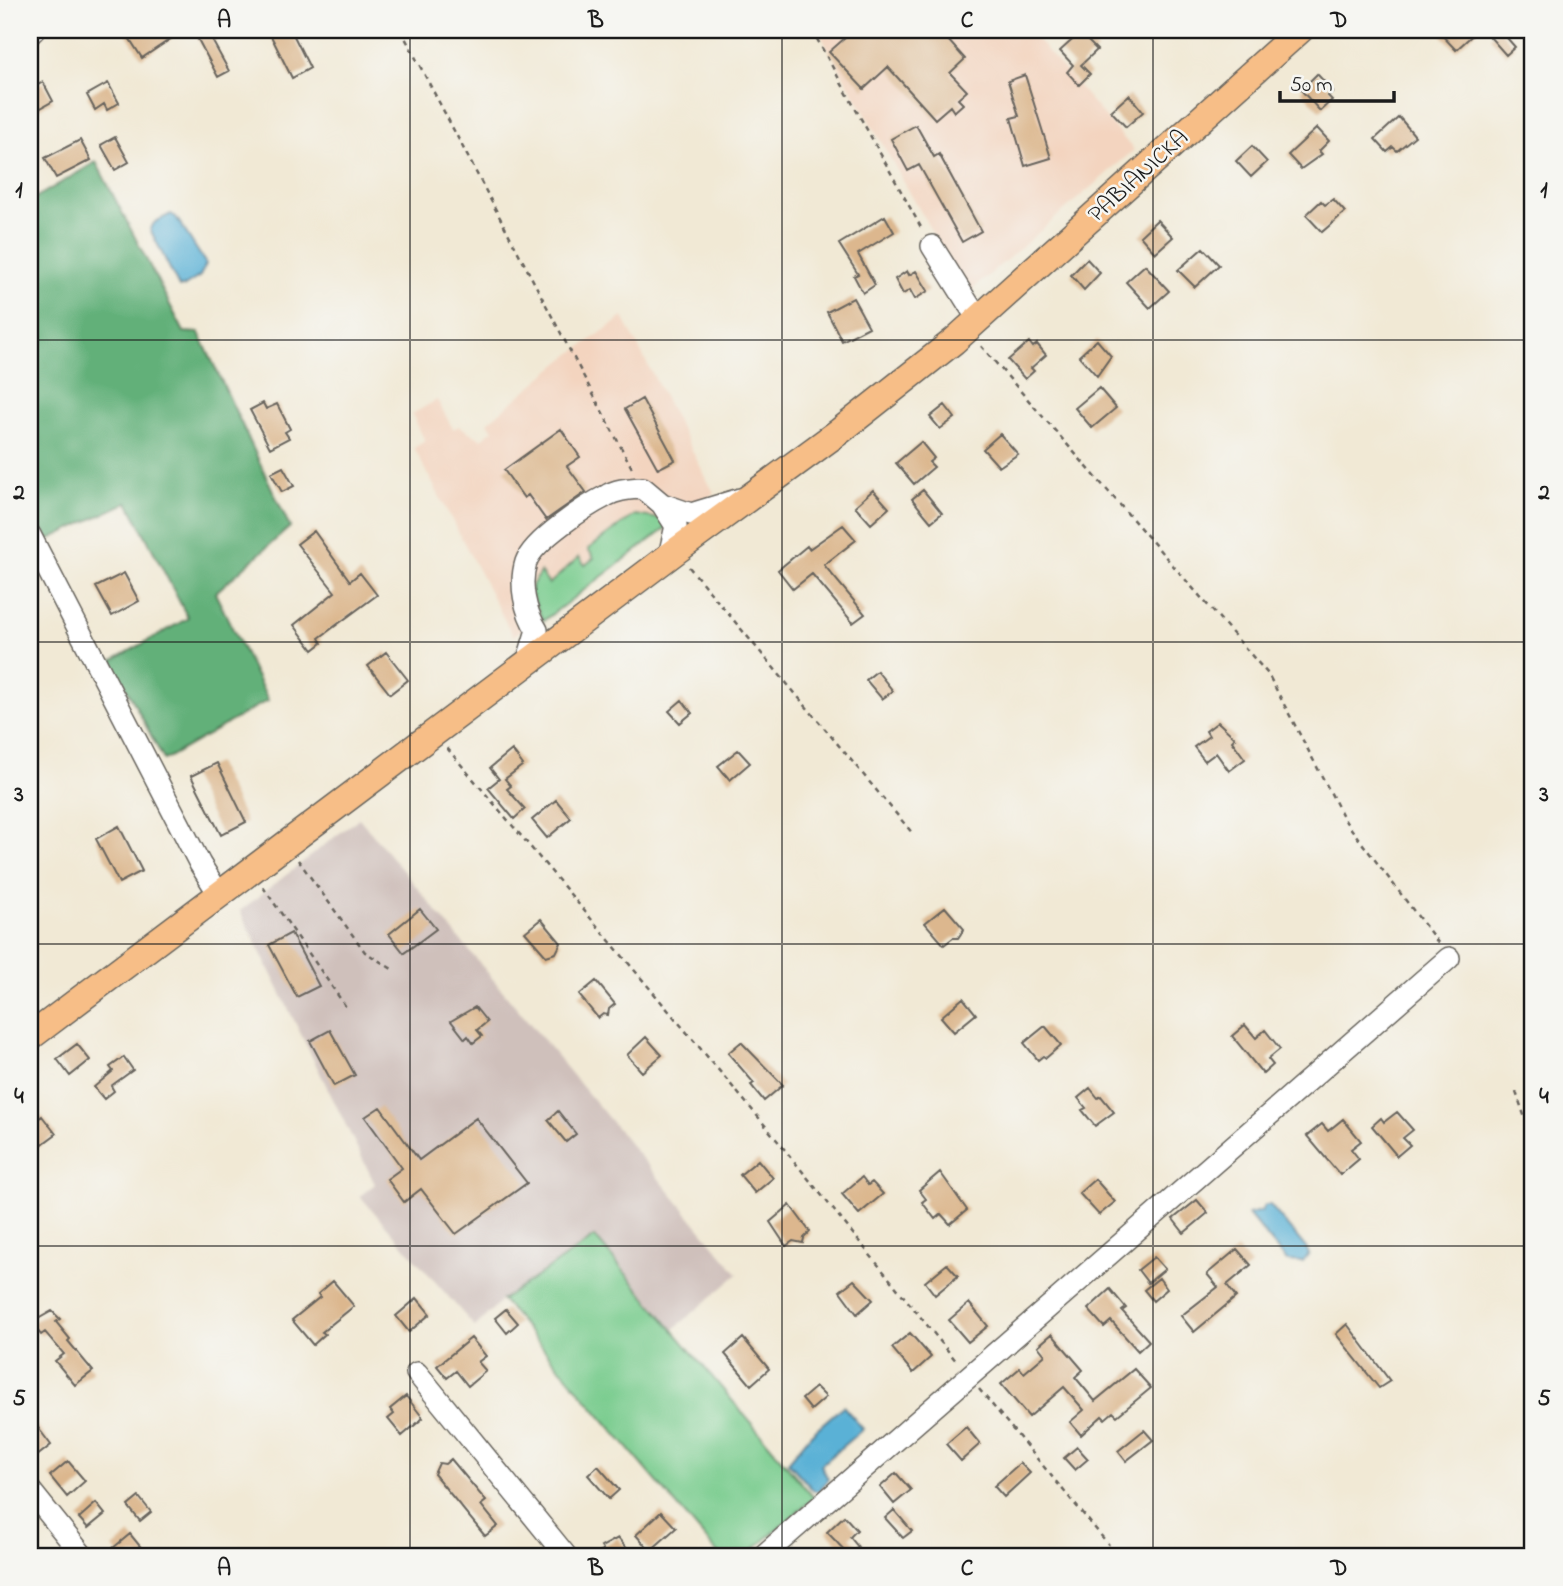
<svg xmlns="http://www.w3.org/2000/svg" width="1563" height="1586" viewBox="0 0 1563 1586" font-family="'Indie Flower',sans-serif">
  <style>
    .built { fill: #f3d4bf }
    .industrial { fill: #cfc0bb }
    .green { fill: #79cc8e; stroke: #4a7455; stroke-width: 2 }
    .forest { fill: #62b079; stroke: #3f664a; stroke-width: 2 }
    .water { fill: #5ab1d6; stroke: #3b6679; stroke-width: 2 }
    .building { fill: #dcb78e }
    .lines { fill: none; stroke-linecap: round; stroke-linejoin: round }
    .minor-casing { stroke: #67645d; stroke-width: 24 }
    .major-casing { stroke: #67645d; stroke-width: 29 }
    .path { stroke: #67645d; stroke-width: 2.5; stroke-dasharray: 5 5; stroke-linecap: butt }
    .minor { stroke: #fff; stroke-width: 21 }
    .major { stroke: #f7be87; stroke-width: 26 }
    .grid { fill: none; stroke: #1c1c1c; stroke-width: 2; stroke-opacity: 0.55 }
    .labels { text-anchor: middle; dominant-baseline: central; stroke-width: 5; stroke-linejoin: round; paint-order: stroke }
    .street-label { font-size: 24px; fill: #1c1c1c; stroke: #f6f6f2 }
    .neatline { fill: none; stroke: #1c1c1c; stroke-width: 2.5 }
    .grid-label { font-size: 23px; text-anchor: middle; font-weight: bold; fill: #1c1c1c }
  </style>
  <rect width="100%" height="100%" fill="#f6f6f2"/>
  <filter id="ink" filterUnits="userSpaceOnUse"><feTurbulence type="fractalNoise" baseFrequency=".0143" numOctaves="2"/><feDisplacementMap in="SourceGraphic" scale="14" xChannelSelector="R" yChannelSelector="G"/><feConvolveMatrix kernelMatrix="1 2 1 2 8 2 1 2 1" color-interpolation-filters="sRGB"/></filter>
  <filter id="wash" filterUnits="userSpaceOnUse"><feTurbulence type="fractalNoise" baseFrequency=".00686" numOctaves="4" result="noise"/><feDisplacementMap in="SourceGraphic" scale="28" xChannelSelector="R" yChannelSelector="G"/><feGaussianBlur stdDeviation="1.57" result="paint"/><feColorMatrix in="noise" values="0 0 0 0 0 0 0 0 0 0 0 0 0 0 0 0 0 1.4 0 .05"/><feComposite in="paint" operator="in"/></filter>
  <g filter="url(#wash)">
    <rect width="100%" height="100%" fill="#f1e9d5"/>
    <path class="built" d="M 818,30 L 1029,30 L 1134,150 L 967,294 Z
      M 623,317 L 714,493 L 513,636 L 414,448 L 425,441 L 412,414 L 437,400 L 453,429 L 459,426 L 481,439 L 493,430 L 488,422 L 564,359 Z"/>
    <path class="industrial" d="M 359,818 L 738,1274 L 673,1330 L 595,1237 L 502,1300 L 475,1327 L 360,1196 L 375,1184 L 240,911 Z"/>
    <path class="green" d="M 635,515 L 661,519 L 669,526 L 543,621 L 529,590 L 540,572 L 549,584 L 579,557 L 585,565 L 594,558 L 588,549 Z
      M 595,1237 L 814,1498 L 746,1556 L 720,1556 L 502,1300 Z"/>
    <path class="forest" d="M 96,162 L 184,332 L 199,333 L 290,527 L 215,593 L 268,700 L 164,760 L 112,661 L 188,618 L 128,502 L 48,540 L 30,505 L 30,201 Z"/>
    <path class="water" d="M 171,214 L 176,217 L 206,264 L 200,276 L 183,287 L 179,287 L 150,229 L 155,222 Z
      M 1265,1205 L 1270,1205 L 1306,1248 L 1309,1254 L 1303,1262 L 1287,1261 L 1248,1214 L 1261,1211 Z
      M 843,1406 L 863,1429 L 824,1462 L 821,1465 L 828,1479 L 819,1491 L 814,1491 L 788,1462 L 811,1434 Z"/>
    <g id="blocks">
      <path class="building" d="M 124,30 L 184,30 L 142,58 Z
        M 193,30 L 235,30 L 213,42 L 229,71 L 218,77 Z
        M 268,30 L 291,30 L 310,68 L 292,78 Z
        M 854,30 L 939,30 L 965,59 L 950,73 L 967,91 L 958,99 L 963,104 L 954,112 L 950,106 L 935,119 L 888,67 L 864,89 L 829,52 Z
        M 1437,30 L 1478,30 L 1456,50 Z
        M 1500,30 L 1515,47 L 1506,55 L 1490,37 Z
        M 1080,33 L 1097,50 L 1081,65 L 1090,74 L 1079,85 L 1067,72 L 1073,65 L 1060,51 Z
        M 1317,74 L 1333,91 L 1328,96 L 1332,100 L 1320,111 L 1301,90 Z
        M 1025,75 L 1051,158 L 1025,166 L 1011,118 L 1019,116 L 1008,81 Z
        M 43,82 L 53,101 L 30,114 L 30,89 Z
        M 108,83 L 119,103 L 107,110 L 104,104 L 95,110 L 87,95 Z
        M 1129,95 L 1143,112 L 1126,127 L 1111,111 Z
        M 1399,117 L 1415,136 L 1397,151 L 1393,147 L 1387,152 L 1375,139 Z
        M 916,125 L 934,157 L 939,154 L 981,231 L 962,242 L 919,165 L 908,171 L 891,139 Z
        M 1317,128 L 1329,141 L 1319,151 L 1322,154 L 1301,169 L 1288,155 Z
        M 115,137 L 129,162 L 115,170 L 101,145 Z
        M 80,140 L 91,160 L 56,178 L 45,158 Z
        M 1252,146 L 1267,162 L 1251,177 L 1236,161 Z
        M 1333,199 L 1345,212 L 1322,232 L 1306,215 L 1321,201 L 1325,205 Z
        M 885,216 L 894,232 L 858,254 L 875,285 L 863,293 L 854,276 L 858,274 L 839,244 Z
        M 1157,220 L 1173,237 L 1155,253 L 1140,236 Z
        M 1203,248 L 1219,265 L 1195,287 L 1178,270 Z
        M 1087,259 L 1100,273 L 1084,290 L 1071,275 Z
        M 1145,265 L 1169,291 L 1150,308 L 1126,282 Z
        M 907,271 L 909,275 L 916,271 L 928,291 L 915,299 L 910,290 L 903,294 L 895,279 Z
        M 853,298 L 869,327 L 842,341 L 827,312 Z
        M 1097,340 L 1111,356 L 1097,376 L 1079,356 Z
        M 1029,342 L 1033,347 L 1037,344 L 1046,355 L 1031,368 L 1034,371 L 1025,379 L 1008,360 Z
        M 1099,388 L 1116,408 L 1092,428 L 1075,408 Z
        M 642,399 L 675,460 L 658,469 L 625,409 Z
        M 263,403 L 266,409 L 277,404 L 290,429 L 285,432 L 289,438 L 270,448 L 250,410 Z
        M 945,405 L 955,418 L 940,429 L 930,417 Z
        M 561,429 L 580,457 L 567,466 L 586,492 L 546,520 L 528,495 L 524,498 L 504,470 Z
        M 1000,434 L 1018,454 L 999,467 L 983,449 Z
        M 921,442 L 934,458 L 929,462 L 934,467 L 914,484 L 896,463 Z
        M 283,467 L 294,486 L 282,492 L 271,473 Z
        M 873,490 L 889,508 L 871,524 L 855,506 Z
        M 923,490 L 942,513 L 931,522 L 912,499 Z
        M 843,525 L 856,540 L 824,565 L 865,614 L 853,623 L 812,574 L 793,589 L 778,570 L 807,546 L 809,549 Z
        M 314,531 L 350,581 L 360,573 L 377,595 L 319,638 L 322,643 L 313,650 L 294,625 L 335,592 L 297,544 Z
        M 124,573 L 139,601 L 112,616 L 96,587 Z
        M 386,652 L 408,680 L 390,694 L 368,666 Z
        M 877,671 L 893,691 L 882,699 L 866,680 Z
        M 682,700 L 692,713 L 680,723 L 669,711 Z
        M 1218,722 L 1235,738 L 1232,741 L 1245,759 L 1229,771 L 1216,753 L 1205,761 L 1194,747 L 1209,736 L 1206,731 Z
        M 512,750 L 523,765 L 505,779 L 511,786 L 507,789 L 525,809 L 514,819 L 488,788 L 499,779 L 490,768 Z
        M 738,750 L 750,763 L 730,780 L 718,766 Z
        M 217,763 L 246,822 L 221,835 L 191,776 Z
        M 556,800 L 571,818 L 547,838 L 532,820 Z
        M 119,826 L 142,871 L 119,883 L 96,839 Z
        M 945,907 L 964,929 L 958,938 L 953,938 L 944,945 L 925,923 Z
        M 420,909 L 436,929 L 404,953 L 389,934 Z
        M 541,919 L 561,943 L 556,953 L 546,956 L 525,932 Z
        M 291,933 L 319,986 L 297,997 L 269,945 Z
        M 596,981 L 615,1004 L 609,1009 L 608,1015 L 603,1014 L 598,1018 L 579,995 Z
        M 963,998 L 976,1014 L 954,1032 L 941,1017 Z
        M 475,1007 L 487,1022 L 477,1030 L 482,1036 L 473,1043 L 468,1036 L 465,1039 L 451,1021 Z
        M 1245,1025 L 1256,1038 L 1265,1030 L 1280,1049 L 1268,1059 L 1273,1065 L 1263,1074 L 1232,1036 Z
        M 1045,1026 L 1061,1045 L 1046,1058 L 1043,1056 L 1038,1060 L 1024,1043 Z
        M 330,1030 L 355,1075 L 334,1086 L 310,1041 Z
        M 646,1037 L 662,1055 L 642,1072 L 627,1055 Z
        M 741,1042 L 783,1085 L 764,1101 L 751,1085 L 754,1083 L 728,1053 Z
        M 77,1044 L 90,1060 L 70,1076 L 57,1059 Z
        M 124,1057 L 133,1070 L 111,1086 L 114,1091 L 104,1099 L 94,1087 L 113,1071 L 110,1067 Z
        M 1090,1088 L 1098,1098 L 1101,1096 L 1114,1112 L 1095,1126 L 1082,1110 L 1086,1108 L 1078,1098 Z
        M 380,1107 L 419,1160 L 476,1118 L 527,1183 L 456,1234 L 421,1189 L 404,1202 L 387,1179 L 402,1168 L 365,1117 Z
        M 558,1111 L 576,1134 L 566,1142 L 548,1120 Z
        M 1397,1112 L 1413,1130 L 1403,1138 L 1410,1145 L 1397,1156 L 1372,1126 L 1381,1118 L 1384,1122 Z
        M 42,1116 L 56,1134 L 37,1148 L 30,1139 L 30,1125 Z
        M 1343,1119 L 1361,1141 L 1351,1149 L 1359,1159 L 1340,1175 L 1307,1136 L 1322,1124 L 1328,1131 Z
        M 758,1160 L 773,1178 L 755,1193 L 740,1175 Z
        M 940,1172 L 967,1210 L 950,1224 L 941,1214 L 935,1219 L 922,1202 L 926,1199 L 919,1190 Z
        M 862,1177 L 868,1185 L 872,1182 L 883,1194 L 859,1214 L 842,1194 Z
        M 1095,1179 L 1115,1202 L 1099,1215 L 1079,1193 Z
        M 1197,1200 L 1208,1213 L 1184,1233 L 1173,1219 Z
        M 790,1205 L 810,1232 L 804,1238 L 803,1243 L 793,1241 L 786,1246 L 770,1222 Z
        M 1237,1249 L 1251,1265 L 1227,1285 L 1236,1297 L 1194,1332 L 1181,1316 L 1218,1287 L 1207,1274 Z
        M 1154,1257 L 1165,1269 L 1148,1283 L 1138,1270 Z
        M 947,1264 L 958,1276 L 935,1295 L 925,1282 Z
        M 1159,1278 L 1167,1289 L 1153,1301 L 1144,1290 Z
        M 854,1280 L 873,1300 L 857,1314 L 840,1291 Z
        M 333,1281 L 354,1306 L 322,1332 L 325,1334 L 313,1345 L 292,1320 L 320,1297 L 318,1294 Z
        M 1110,1289 L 1126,1308 L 1122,1311 L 1149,1341 L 1138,1351 L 1111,1321 L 1104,1327 L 1088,1309 Z
        M 417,1298 L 430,1314 L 409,1332 L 396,1316 Z
        M 969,1303 L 988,1326 L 968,1342 L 949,1320 Z
        M 506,1309 L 518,1323 L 507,1333 L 495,1318 Z
        M 52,1311 L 60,1319 L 56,1322 L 70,1339 L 68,1341 L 93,1371 L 75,1385 L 55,1361 L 64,1354 L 45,1332 L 41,1335 L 31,1323 Z
        M 1347,1324 L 1390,1381 L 1379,1388 L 1336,1334 Z
        M 910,1333 L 931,1357 L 913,1373 L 892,1348 Z
        M 1052,1334 L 1083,1370 L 1075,1377 L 1095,1401 L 1134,1369 L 1151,1388 L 1117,1416 L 1113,1412 L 1105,1419 L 1102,1416 L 1081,1435 L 1070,1422 L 1084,1410 L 1064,1387 L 1029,1417 L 1001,1384 L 1020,1368 L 1024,1373 L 1045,1355 L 1038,1346 Z
        M 471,1338 L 486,1356 L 478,1362 L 486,1371 L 468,1386 L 456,1371 L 447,1378 L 437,1366 Z
        M 743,1338 L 769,1369 L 751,1385 L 725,1354 Z
        M 816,1387 L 826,1397 L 811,1410 L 802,1399 Z
        M 406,1396 L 423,1418 L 402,1436 L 388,1419 L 394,1414 L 390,1409 Z
        M 30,1417 L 51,1445 L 37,1456 L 30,1447 Z
        M 966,1427 L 980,1444 L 961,1461 L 946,1444 Z
        M 1144,1430 L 1153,1440 L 1126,1461 L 1118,1451 Z
        M 1077,1447 L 1088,1459 L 1075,1470 L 1064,1458 Z
        M 451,1459 L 486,1501 L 481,1505 L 498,1526 L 485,1536 L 434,1474 L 439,1463 L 445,1464 Z
        M 68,1461 L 85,1481 L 67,1497 L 50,1476 Z
        M 1020,1463 L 1030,1473 L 1004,1497 L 994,1486 Z
        M 598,1466 L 619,1490 L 609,1499 L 588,1475 Z
        M 896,1473 L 911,1490 L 894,1504 L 880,1487 Z
        M 139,1497 L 151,1512 L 140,1521 L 128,1506 Z
        M 96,1503 L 105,1514 L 88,1528 L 79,1518 Z
        M 894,1510 L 912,1531 L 903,1538 L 885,1518 Z
        M 661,1512 L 676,1528 L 650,1551 L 636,1535 Z
        M 844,1516 L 857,1530 L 850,1537 L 858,1547 L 849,1555 L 827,1532 Z
        M 130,1534 L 148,1556 L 120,1556 L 113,1548 Z
        M 618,1538 L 633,1556 L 596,1556 L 603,1550 L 601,1547 Z"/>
    </g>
  </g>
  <g filter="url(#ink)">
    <use href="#blocks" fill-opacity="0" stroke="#67645d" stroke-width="2"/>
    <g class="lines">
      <g class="minor-casing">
        <path id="minor" d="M 30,34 L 34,30
          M 932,246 L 979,321
          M 662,504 L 691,514 L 740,499
          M 30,535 L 200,864 L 219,894
          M 527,663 L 537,630 C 525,612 519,584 526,562 C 533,541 586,506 606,496 C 617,489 630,489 643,488 L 662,504 L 676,526 L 669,556
          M 417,1373 L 566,1556
          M 30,1490 L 83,1556
          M 763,1556 L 1449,958"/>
      </g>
      <g class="major-casing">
        <path id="major" d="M 30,1037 L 676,551 L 840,431 L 954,341 L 1300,30"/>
      </g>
      <path class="path" d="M 401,30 L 633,470
        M 812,30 L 923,231
        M 981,346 L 1268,674 L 1346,822 L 1439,944
        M 689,567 L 914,835
        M 447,748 L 759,1118 L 957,1362
        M 298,860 L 365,952 L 392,969
        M 263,887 L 346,1007
        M 1516,1092 L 1533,1141
        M 979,1389 L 1109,1545"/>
      <use href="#minor" class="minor"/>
      <use href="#major" class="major"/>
    </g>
  </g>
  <path class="grid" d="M 410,30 L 410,1556M 782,30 L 782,1556M 1153,30 L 1153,1556M 30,340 L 1533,340M 30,642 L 1533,642M 30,944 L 1533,944M 30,1246 L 1533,1246"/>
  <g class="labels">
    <g class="street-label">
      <text transform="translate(1139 177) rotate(-42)">PABIANICKA</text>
    </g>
  </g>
  <rect width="1563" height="1586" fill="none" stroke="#f6f6f2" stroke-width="77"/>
  <path d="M1280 91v10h114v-10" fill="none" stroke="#1c1c1c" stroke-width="3.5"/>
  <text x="1290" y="91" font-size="21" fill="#1c1c1c" stroke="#f6f6f2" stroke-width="5" paint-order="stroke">50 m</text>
  <rect x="38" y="38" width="1486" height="1510" class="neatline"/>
  <g class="grid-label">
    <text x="224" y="27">A</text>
    <text x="596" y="27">B</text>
    <text x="967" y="27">C</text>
    <text x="1339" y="27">D</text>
    <text x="19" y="197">1</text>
    <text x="1544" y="197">1</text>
    <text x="19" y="499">2</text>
    <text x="1544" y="499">2</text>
    <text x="19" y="801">3</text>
    <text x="1544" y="801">3</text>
    <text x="19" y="1103">4</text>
    <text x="1544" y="1103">4</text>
    <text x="19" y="1405">5</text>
    <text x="1544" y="1405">5</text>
    <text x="224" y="1575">A</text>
    <text x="596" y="1575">B</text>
    <text x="967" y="1575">C</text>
    <text x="1339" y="1575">D</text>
  </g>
</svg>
